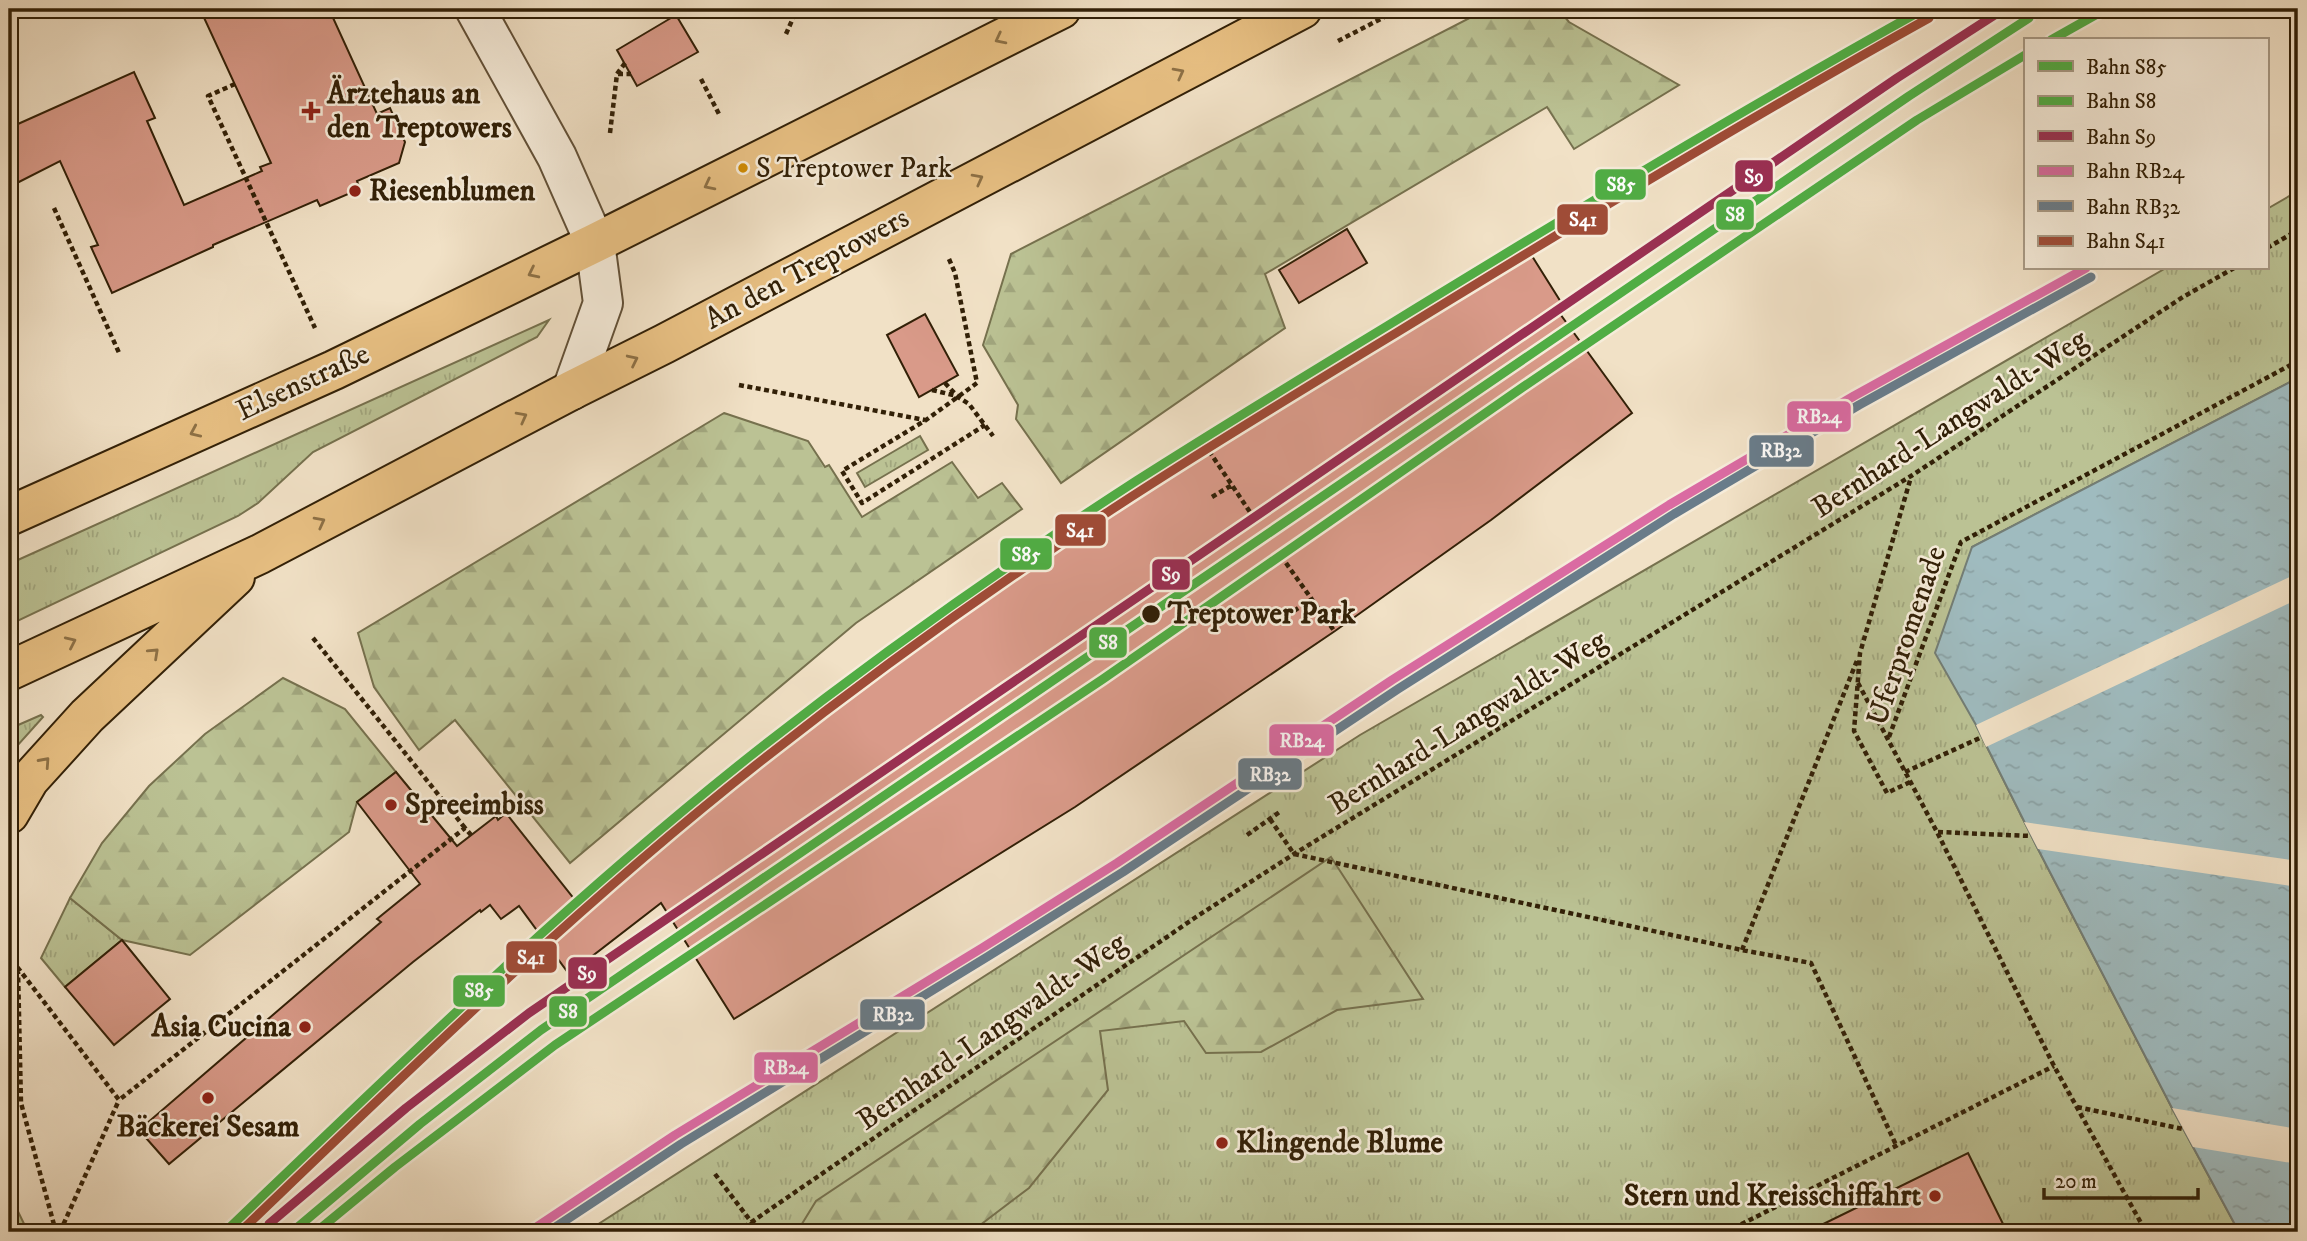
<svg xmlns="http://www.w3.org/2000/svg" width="2307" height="1241" viewBox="0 0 2307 1241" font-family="'IM FELL DW Pica',serif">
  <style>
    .grass { fill: url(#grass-tufts); stroke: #76714e; stroke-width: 2 }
    .forest { fill: url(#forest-firs); stroke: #76714e; stroke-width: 2 }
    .water { fill: url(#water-ripples); stroke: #737d75; stroke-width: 2 }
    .pier { fill: #f1e1c6 }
    .building { fill: #d99a89; stroke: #322007; stroke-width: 2 }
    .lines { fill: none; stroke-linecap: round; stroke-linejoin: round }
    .street-casing { stroke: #625037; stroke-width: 42 }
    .primary-casing { stroke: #322007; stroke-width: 42 }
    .path { stroke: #322007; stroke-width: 4.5; stroke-dasharray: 5 3.5; stroke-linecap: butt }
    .street { stroke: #f6ecda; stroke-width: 38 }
    .primary { stroke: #e8c083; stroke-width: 38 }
    .rail-1-casing { stroke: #f6ecda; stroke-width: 14 }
    .rail-2-casing { stroke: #f6ecda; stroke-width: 14 }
    .rail-3-casing { stroke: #f6ecda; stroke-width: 14 }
    .rail-4-casing { stroke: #f6ecda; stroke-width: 14 }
    .rail-5-casing { stroke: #f6ecda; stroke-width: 14 }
    .rail-6-casing { stroke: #f6ecda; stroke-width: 14 }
    .rail-1 { stroke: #50ad44; stroke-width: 9 }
    .rail-2 { stroke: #50ad44; stroke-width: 9 }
    .rail-3 { stroke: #9a3052; stroke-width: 9 }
    .rail-4 { stroke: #da6ba2; stroke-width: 9 }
    .rail-5 { stroke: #697c8a; stroke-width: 9 }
    .rail-6 { stroke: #9f4c37; stroke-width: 9 }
    .oneway { stroke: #8d7045 }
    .poi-dot { fill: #8f2418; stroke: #f6ecda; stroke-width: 2.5 }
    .bus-dot { fill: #d08b01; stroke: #f6ecda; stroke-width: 2.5 }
    .stop-dot { fill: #322007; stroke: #f6ecda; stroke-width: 2.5 }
    .labels { text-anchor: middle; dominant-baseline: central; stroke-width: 5; stroke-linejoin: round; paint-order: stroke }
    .bus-label { font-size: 28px; fill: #322007; stroke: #f6ecda; text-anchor: start }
    .poi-label { font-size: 30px; font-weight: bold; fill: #322007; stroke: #f6ecda; text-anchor: start }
    .street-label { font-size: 30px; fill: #322007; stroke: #f6ecda }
    .stop-label { font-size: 30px; font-weight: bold; fill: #322007; stroke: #f6ecda; text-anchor: start }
    .line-badge { stroke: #f6ecda; stroke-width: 2.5 }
    .badge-label { font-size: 19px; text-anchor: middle; font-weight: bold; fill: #fff }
  </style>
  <defs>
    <pattern id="grass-tufts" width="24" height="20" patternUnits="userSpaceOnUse" patternTransform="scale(1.75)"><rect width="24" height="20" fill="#bbc294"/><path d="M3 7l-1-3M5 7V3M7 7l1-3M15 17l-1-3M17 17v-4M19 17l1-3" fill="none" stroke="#a1a67e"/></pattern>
    <pattern id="forest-firs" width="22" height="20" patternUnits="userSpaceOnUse" patternTransform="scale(1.75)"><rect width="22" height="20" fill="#bbc294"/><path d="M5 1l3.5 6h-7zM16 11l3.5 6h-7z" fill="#a1a67e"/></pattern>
    <pattern id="water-ripples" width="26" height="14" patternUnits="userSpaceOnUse" patternTransform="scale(1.75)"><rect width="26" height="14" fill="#9fbbbf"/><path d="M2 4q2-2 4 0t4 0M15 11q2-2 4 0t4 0" fill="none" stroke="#89a0a3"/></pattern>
  </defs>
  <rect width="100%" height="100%" fill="#f1e1c6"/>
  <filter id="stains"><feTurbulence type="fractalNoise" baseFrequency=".00286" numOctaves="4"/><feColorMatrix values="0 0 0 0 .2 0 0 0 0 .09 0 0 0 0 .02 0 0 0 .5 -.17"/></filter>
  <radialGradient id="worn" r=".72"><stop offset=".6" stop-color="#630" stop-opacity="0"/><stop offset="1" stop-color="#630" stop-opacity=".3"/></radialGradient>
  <path class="grass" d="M 2298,191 L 2298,378 L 1972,547 L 1976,725 L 2038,849 L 2172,1108 L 2239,1232 L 586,1232 L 1360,735 L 2166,268 L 2267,268 L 2267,209 Z
    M 549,320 L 537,337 L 313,452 L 258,503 L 238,516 L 9,625 L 9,564 Z
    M 920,436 L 928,450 L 865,487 L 857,473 Z
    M 41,715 L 43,717 L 9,755 L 9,729 Z
    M 70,898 L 122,940 L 65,987 L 41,958 Z
    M 9,1193 L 28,1232 L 29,1232 L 9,1232 Z"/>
  <path class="forest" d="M 1487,9 L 1558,9 L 1569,22 L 1679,85 L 1574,149 L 1547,107 L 1265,274 L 1285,328 L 1061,483 L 1016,419 L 1018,405 L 983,345 L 1011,254 Z
    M 724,413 L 808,441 L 825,467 L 829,465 L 862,517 L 952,462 L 978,498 L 1002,483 L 1022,509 L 856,623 L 570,863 L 455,720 L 419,750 L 374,687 L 358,633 Z
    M 283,678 L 345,709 L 396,772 L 357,802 L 349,832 L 190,955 L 122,940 L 70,898 L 102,843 L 149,786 L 205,734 Z
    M 1331,857 L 1423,999 L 1337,1010 L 1261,1052 L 1206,1053 L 1184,1021 L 1100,1031 L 1108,1090 L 1029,1188 L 971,1232 L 797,1232 L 816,1201 Z"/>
  <path class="water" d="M 2298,378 L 2298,1232 L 2239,1232 L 2172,1108 L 2038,849 L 1976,725 L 1935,653 L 1972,547 Z"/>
  <path class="pier" d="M 2298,573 L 2298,599 L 1986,747 L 1976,725 Z
    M 2024,822 L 2298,861 L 2298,887 L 2038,849 Z
    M 2172,1108 L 2298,1129 L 2298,1164 L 2193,1147 Z"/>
  <path class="building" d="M 200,9 L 329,9 L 377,114 L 390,108 L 405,142 L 399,163 L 357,181 L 360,189 L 320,206 L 317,200 L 213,245 L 213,247 L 112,293 L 91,247 L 98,245 L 60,161 L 9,187 L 9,128 L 134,72 L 155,118 L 147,121 L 184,205 L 262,171 L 260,167 L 271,163 Z
    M 676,15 L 698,52 L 637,86 L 617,50 Z
    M 1347,229 L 1367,263 L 1299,303 L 1279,270 Z
    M 1532,256 L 1564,307 L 1558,311 L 1632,413 L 1491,520 L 1335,631 L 1075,807 L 734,1019 L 661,903 L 569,974 L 519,906 L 501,919 L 490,905 L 481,912 L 480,910 L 413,962 L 169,1164 L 139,1130 L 381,922 L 377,919 L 420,884 L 357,802 L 396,772 L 457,846 L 496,816 L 498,820 L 506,813 L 583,910 L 759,767 L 884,671 L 1064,545 L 1210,451 Z
    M 925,314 L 958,375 L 919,397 L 887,335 Z
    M 122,940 L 170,999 L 114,1045 L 65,987 Z
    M 1968,1153 L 2007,1232 L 1807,1232 Z"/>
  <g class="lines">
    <g class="street-casing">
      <path id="street" d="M 475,9 L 557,157 L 595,243 L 603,303 L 572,390"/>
    </g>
    <g class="primary-casing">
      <path id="primary" d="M 9,516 L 334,370 L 595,243 L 1061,9
        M 9,671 L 260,554 L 572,390 L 664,344 L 1302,9
        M 9,814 L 29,780 L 87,716 L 235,577"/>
    </g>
    <path class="path" d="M 786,34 L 797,9
      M 1338,41 L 1400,9
      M 618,74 L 631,74
      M 701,79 L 720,116
      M 235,84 L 208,96 L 315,328
      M 610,133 L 617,74 L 625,63
      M 54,208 L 120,355
      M 2267,248 L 2298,230
      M 949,259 L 955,273 L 977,383 L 926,420 L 842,471 L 862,503 L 985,425
      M 945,383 L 958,397 L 969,404 L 993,436
      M 739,385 L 925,420
      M 932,390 L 957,396
      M 1209,451 L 1254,518
      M 1212,497 L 1232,485
      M 1286,563 L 1335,632
      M 1294,611 L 1312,599
      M 313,638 L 465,828
      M 1858,683 L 1937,832 L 2054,1066 L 2146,1232
      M 1889,737 L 1961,542 L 2298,361
      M 1905,772 L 1982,737
      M 1910,782 L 1887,793 L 1854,731 L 1860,653 L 1911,477
      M 1270,819 L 1294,854 L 1742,950 L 1811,963 L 1897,1147
      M 1938,832 L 2031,836
      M 1247,835 L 1281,811
      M 1742,950 L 1858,658
      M 9,965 L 18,968 L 119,1100 L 465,828 L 471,835
      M 18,969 L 21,1103 L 56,1232
      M 2077,1107 L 2183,1129
      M 715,1174 L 752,1223 L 768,1232
      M 60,1232 L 119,1100
      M 737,1232 L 1196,917 L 1294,854 L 1911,476 L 2183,297 L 2234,268
      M 1726,1232 L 2054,1066"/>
    <use href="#street" class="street"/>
    <use href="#primary" class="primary"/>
    <g class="rail-1-casing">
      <path id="rail-1" d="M 2051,40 L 2106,9
        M 225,1232 C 395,1069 564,904 749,757 C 873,659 1003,567 1136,481 C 1219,428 1303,377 1387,326 C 1565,217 1742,110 1924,9
        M 316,1232 L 395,1167 L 555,1045 L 1103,679 L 1523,387 L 1917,120 L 2025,55"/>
    </g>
    <g class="rail-2-casing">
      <path id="rail-2" d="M 292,1232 L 420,1124 L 541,1030 L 1909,96 L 2029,18"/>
    </g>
    <g class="rail-3-casing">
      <path id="rail-3" d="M 269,1224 L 406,1108 L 529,1013 L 1897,78 L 2004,9"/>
    </g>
    <g class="rail-4-casing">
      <path id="rail-4" d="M 529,1232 L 675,1135 L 982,948 L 1117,863 L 1392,680 L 1669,505 L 1854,396 L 2086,268"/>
    </g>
    <g class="rail-5-casing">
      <path id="rail-5" d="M 548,1232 L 681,1144 L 987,957 L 1123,872 L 1398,689 L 1674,514 L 1859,405 L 2091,277"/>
    </g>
    <g class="rail-6-casing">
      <path id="rail-6" d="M 240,1232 C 409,1070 577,906 761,761 C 874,672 991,588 1111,510 C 1204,449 1300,391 1396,333 C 1572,225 1749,118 1929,18"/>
    </g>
    <use href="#rail-1" class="rail-1"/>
    <use href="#rail-2" class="rail-2"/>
    <use href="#rail-3" class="rail-3"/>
    <use href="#rail-4" class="rail-4"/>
    <use href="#rail-5" class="rail-5"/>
    <use href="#rail-6" class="rail-6"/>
  </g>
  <defs><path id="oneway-chevron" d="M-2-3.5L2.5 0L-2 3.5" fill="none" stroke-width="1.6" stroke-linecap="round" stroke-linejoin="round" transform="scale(1.75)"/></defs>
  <g class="oneway">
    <use href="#oneway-chevron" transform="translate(1000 39) rotate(153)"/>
    <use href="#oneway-chevron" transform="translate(1179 73) rotate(-28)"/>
    <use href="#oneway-chevron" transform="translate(978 179) rotate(-28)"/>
    <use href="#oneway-chevron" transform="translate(709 185) rotate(153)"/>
    <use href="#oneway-chevron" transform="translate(533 273) rotate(154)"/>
    <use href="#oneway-chevron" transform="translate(633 360) rotate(-26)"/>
    <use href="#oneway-chevron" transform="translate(522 417) rotate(-28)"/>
    <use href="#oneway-chevron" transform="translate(195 432) rotate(156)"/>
    <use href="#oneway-chevron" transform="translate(320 522) rotate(-28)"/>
    <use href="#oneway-chevron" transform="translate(71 642) rotate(-25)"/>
    <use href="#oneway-chevron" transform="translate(154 653) rotate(-43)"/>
    <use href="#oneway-chevron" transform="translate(45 762) rotate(-48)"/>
  </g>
  <g class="poi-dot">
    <path d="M307.5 100.5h7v7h7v7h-7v7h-7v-7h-7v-7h7z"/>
    <circle cx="355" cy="191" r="7"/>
    <circle cx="391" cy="805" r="7"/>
    <circle cx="305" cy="1027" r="7"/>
    <circle cx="208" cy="1098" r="7"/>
    <circle cx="1222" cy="1143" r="7"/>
    <circle cx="1935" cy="1196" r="7"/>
  </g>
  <circle class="bus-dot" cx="743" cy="168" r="6"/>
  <circle class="stop-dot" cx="1151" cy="614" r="10"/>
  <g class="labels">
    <g class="bus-label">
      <text x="756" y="168">S Treptower Park</text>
    </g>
    <g class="poi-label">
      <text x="327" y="94">Ärztehaus an<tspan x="327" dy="34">den Treptowers</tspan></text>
      <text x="369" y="191">Riesenblumen</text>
      <text x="405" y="805">Spreeimbiss</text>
      <text x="291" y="1027" text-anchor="end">Asia Cucina</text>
      <text x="208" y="1127" text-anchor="middle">Bäckerei Sesam</text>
      <text x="1236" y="1143">Klingende Blume</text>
      <text x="1921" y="1196" text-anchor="end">Stern und Kreisschiffahrt</text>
    </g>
    <g class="street-label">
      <text transform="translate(807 269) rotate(-28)">An den Treptowers</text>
      <text transform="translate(303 383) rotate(-25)">Elsenstraße</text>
      <text transform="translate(1950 424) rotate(-33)">Bernhard-Langwaldt-Weg</text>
      <text transform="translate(1907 636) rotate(-71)">Uferpromenade</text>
      <text transform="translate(1468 723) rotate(-32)">Bernhard-Langwaldt-Weg</text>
      <text transform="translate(992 1032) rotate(-35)">Bernhard-Langwaldt-Weg</text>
    </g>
    <g class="stop-label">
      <text x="1168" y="614">Treptower Park</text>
    </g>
  </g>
  <g class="line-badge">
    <rect x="1734" y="159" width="40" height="34" rx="7" fill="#9a3052"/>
    <rect x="1594" y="168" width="53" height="33" rx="7" fill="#50ad44"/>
    <rect x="1715" y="198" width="40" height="33" rx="7" fill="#50ad44"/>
    <rect x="1556" y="203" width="53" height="33" rx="7" fill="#9f4c37"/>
    <rect x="1786" y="400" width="66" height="33" rx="7" fill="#da6ba2"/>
    <rect x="1748" y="434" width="67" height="34" rx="7" fill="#697c8a"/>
    <rect x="1054" y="513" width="53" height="34" rx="7" fill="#9f4c37"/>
    <rect x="999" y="537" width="54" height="34" rx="7" fill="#50ad44"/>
    <rect x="1151" y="558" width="40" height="33" rx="7" fill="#9a3052"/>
    <rect x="1088" y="626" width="40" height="33" rx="7" fill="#50ad44"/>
    <rect x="1268" y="723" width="67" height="34" rx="7" fill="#da6ba2"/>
    <rect x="1237" y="757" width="66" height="34" rx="7" fill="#697c8a"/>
    <rect x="505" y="940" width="53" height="34" rx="7" fill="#9f4c37"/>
    <rect x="567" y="956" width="41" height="34" rx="7" fill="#9a3052"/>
    <rect x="452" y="974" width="54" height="34" rx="7" fill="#50ad44"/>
    <rect x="548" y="995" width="40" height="33" rx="7" fill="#50ad44"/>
    <rect x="859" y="998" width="67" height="33" rx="7" fill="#697c8a"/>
    <rect x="753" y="1051" width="66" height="33" rx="7" fill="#da6ba2"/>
  </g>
  <g class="badge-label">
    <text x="1754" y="183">S9</text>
    <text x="1621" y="191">S85</text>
    <text x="1735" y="221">S8</text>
    <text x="1583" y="226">S41</text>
    <text x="1819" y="423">RB24</text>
    <text x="1781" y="457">RB32</text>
    <text x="1080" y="537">S41</text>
    <text x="1026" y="561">S85</text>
    <text x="1171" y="581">S9</text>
    <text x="1108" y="649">S8</text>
    <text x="1302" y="747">RB24</text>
    <text x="1270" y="781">RB32</text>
    <text x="531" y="964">S41</text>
    <text x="587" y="980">S9</text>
    <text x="479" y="997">S85</text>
    <text x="568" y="1018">S8</text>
    <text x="893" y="1021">RB32</text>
    <text x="786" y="1074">RB24</text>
  </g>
  <rect width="2307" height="1241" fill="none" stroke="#f1e1c6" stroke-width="35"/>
  <rect x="10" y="10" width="2286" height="1220" fill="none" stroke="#322007" stroke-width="3.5"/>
  <rect x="18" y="18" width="2272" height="1206" fill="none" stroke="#322007" stroke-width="2"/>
  <rect x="2024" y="38" width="245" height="231" fill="#f6ecda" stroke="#a89a86" stroke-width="2"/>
  <rect x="2038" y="61" width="35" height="10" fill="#50ad44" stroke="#a89a86" stroke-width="2"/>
  <text x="2086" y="74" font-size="21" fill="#322007">Bahn S85</text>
  <rect x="2038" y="96" width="35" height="10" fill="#50ad44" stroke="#a89a86" stroke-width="2"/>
  <text x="2086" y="108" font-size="21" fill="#322007">Bahn S8</text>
  <rect x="2038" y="131" width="35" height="10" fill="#9a3052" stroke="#a89a86" stroke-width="2"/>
  <text x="2086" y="144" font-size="21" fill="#322007">Bahn S9</text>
  <rect x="2038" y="166" width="35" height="10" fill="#da6ba2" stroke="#a89a86" stroke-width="2"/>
  <text x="2086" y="178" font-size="21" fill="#322007">Bahn RB24</text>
  <rect x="2038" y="201" width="35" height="10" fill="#697c8a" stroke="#a89a86" stroke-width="2"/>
  <text x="2086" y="214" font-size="21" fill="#322007">Bahn RB32</text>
  <rect x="2038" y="236" width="35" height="10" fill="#9f4c37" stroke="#a89a86" stroke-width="2"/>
  <text x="2086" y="248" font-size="21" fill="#322007">Bahn S41</text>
  <path d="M2044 1188v10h154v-10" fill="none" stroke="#322007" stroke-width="3.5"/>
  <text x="2055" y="1188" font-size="21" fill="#322007" stroke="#f6ecda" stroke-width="5" paint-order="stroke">20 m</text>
  <rect width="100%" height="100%" filter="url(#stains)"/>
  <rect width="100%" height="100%" fill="url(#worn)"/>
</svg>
